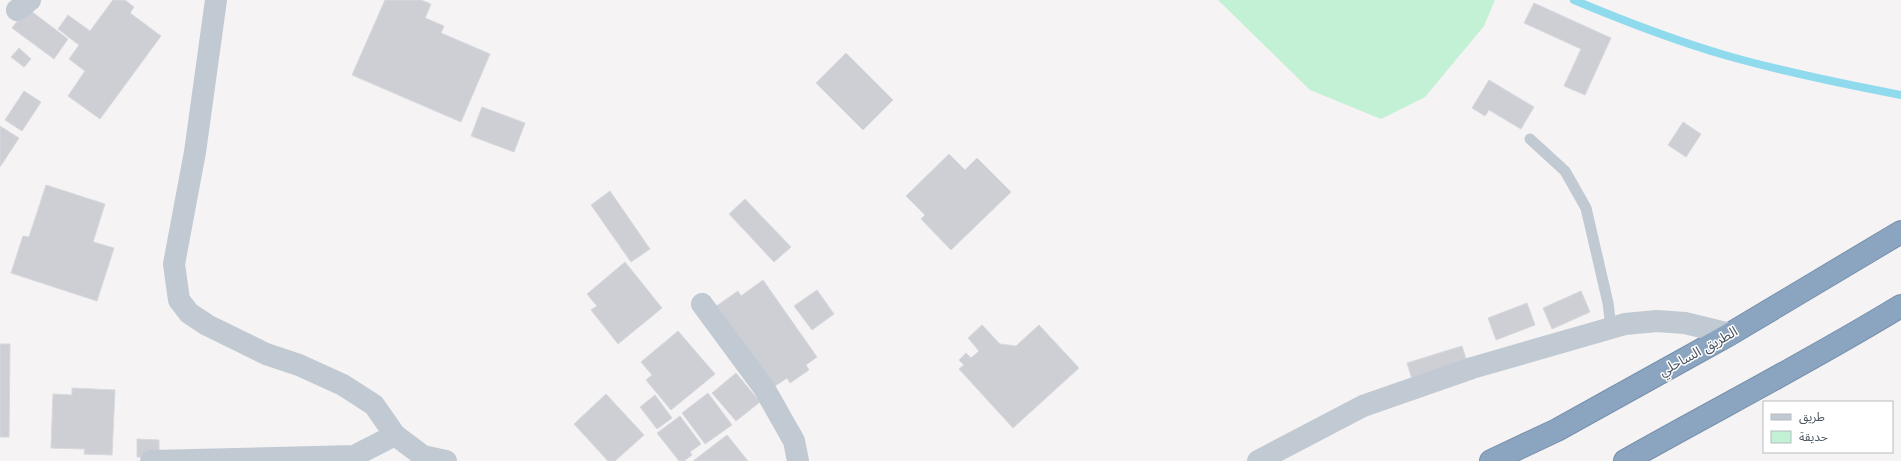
<svg xmlns="http://www.w3.org/2000/svg" width="1901" height="461" viewBox="0 0 1901 461" font-family="Jost,'Noto Sans Arabic',sans-serif">
  <style>
    .green { fill: #c3f1d5 }
    .lines { fill: none; stroke-linecap: round; stroke-linejoin: round }
    .stream { stroke: #90daee; stroke-width: 8 }
    .building { fill: #cdcfd5; stroke: #d7d9de }
    .highway-casing { stroke: #7690ad; stroke-width: 24 }
    .lane { stroke: #c1cad2; stroke-width: 11 }
    .street { stroke: #c1cad2; stroke-width: 22 }
    .highway { stroke: #8ba5c1; stroke-width: 22 }
    .labels { text-anchor: middle; dominant-baseline: central; stroke-width: 3; stroke-linejoin: round; paint-order: stroke }
    .street-label { font-size: 14px; fill: #4a5661; stroke: #fff }
  </style>
  <rect width="100%" height="100%" fill="#f5f3f3"/>
  <path class="green" d="M 1218,0 L 1495,0 L 1484,26 L 1425,97 L 1381,119 L 1310,90 Z"/>
  <g class="lines">
    <path class="stream" d="M 1574,0 C 1624,21 1676,41 1728,56 C 1785,72 1843,84 1901,95"/>
  </g>
  <path class="building" d="M 113,0 L 125,0 L 134,7 L 130,13 L 161,36 L 100,119 L 68,96 L 85,71 L 69,59 L 79,45 L 58,29 L 68,15 L 90,31 Z
    M 385,0 L 421,0 L 431,4 L 425,18 L 444,26 L 441,33 L 490,54 L 461,122 L 352,75 Z
    M 1534,3 L 1611,38 L 1585,95 L 1564,86 L 1581,49 L 1524,23 Z
    M 27,8 L 68,39 L 54,59 L 12,28 Z
    M 19,48 L 31,59 L 24,67 L 11,57 Z
    M 846,53 L 893,100 L 863,130 L 816,83 Z
    M 1489,80 L 1534,107 L 1521,129 L 1489,110 L 1485,116 L 1472,108 Z
    M 24,91 L 41,102 L 22,131 L 5,120 Z
    M 482,107 L 525,123 L 514,152 L 471,136 Z
    M 1683,122 L 1701,134 L 1686,157 L 1668,145 Z
    M 0,126 L 19,138 L 0,167 Z
    M 949,154 L 965,170 L 977,158 L 1011,192 L 951,250 L 921,219 L 925,215 L 906,196 Z
    M 46,185 L 105,204 L 93,242 L 114,248 L 97,301 L 11,273 L 23,236 L 29,237 Z
    M 610,191 L 650,249 L 631,262 L 591,205 Z
    M 745,199 L 791,247 L 774,262 L 729,214 Z
    M 625,262 L 662,308 L 618,344 L 591,310 L 597,306 L 587,294 Z
    M 763,280 L 817,357 L 806,365 L 809,370 L 790,383 L 787,378 L 772,388 L 715,307 L 738,291 L 741,296 Z
    M 817,290 L 834,314 L 812,330 L 794,306 Z
    M 1581,291 L 1590,312 L 1552,329 L 1543,308 Z
    M 1527,303 L 1535,325 L 1496,340 L 1488,318 Z
    M 982,325 L 1000,344 L 1016,346 L 1039,325 L 1079,368 L 1013,428 L 959,369 L 964,365 L 959,360 L 966,353 L 971,358 L 979,351 L 968,338 Z
    M 678,331 L 715,374 L 671,410 L 646,380 L 652,375 L 641,362 Z
    M 0,344 L 10,344 L 9,437 L 0,437 Z
    M 1462,346 L 1467,362 L 1412,379 L 1407,363 Z
    M 736,373 L 760,402 L 736,421 L 712,393 Z
    M 72,388 L 115,390 L 112,455 L 84,454 L 85,449 L 51,448 L 53,394 L 72,395 Z
    M 708,393 L 732,425 L 705,444 L 682,413 Z
    M 606,394 L 644,435 L 615,461 L 608,461 L 574,424 Z
    M 655,395 L 672,418 L 657,429 L 640,407 Z
    M 680,416 L 701,444 L 690,452 L 692,455 L 684,461 L 679,461 L 657,433 Z
    M 727,435 L 748,461 L 693,461 Z
    M 137,439 L 159,440 L 159,458 L 137,457 Z"/>
  <g class="lines">
    <g class="highway-casing">
      <path id="highway" d="M 1491,461 L 1557,430 L 1730,334 L 1901,232
        M 1625,461 C 1717,409 1811,361 1901,306"/>
    </g>
    <path class="lane" d="M 1530,139 L 1565,171 L 1586,208 L 1608,303 L 1611,327"/>
    <path class="street" d="M 216,0 L 195,152 L 174,264 L 179,300 L 189,313 L 207,325 L 266,354 L 299,365 L 343,385 L 374,405 L 395,435 L 423,456 L 446,461
      M 17,10 L 30,0
      M 702,304 L 764,388 L 794,441 L 798,461
      M 151,461 L 354,456 L 395,435
      M 1258,461 L 1363,406 L 1472,368 L 1625,324 L 1657,321 L 1685,323 L 1730,334"/>
    <use href="#highway" class="highway"/>
  </g>
  <g class="labels">
    <g class="street-label">
      <text transform="translate(1698 351) rotate(-29)">الطريق الساحلي</text>
    </g>
  </g>
  <rect x="1763" y="401" width="130" height="52" fill="#ffffff" stroke="#b7bbc0"/>
  <rect x="1771" y="414" width="20" height="6" fill="#c1cad2" stroke="#b7bbc0"/>
  <text x="1799" y="421" font-size="12" fill="#4a5661">طريق</text>
  <rect x="1771" y="431" width="20" height="12" fill="#c3f1d5" stroke="#b7bbc0"/>
  <text x="1799" y="441" font-size="12" fill="#4a5661">حديقة</text>
</svg>
